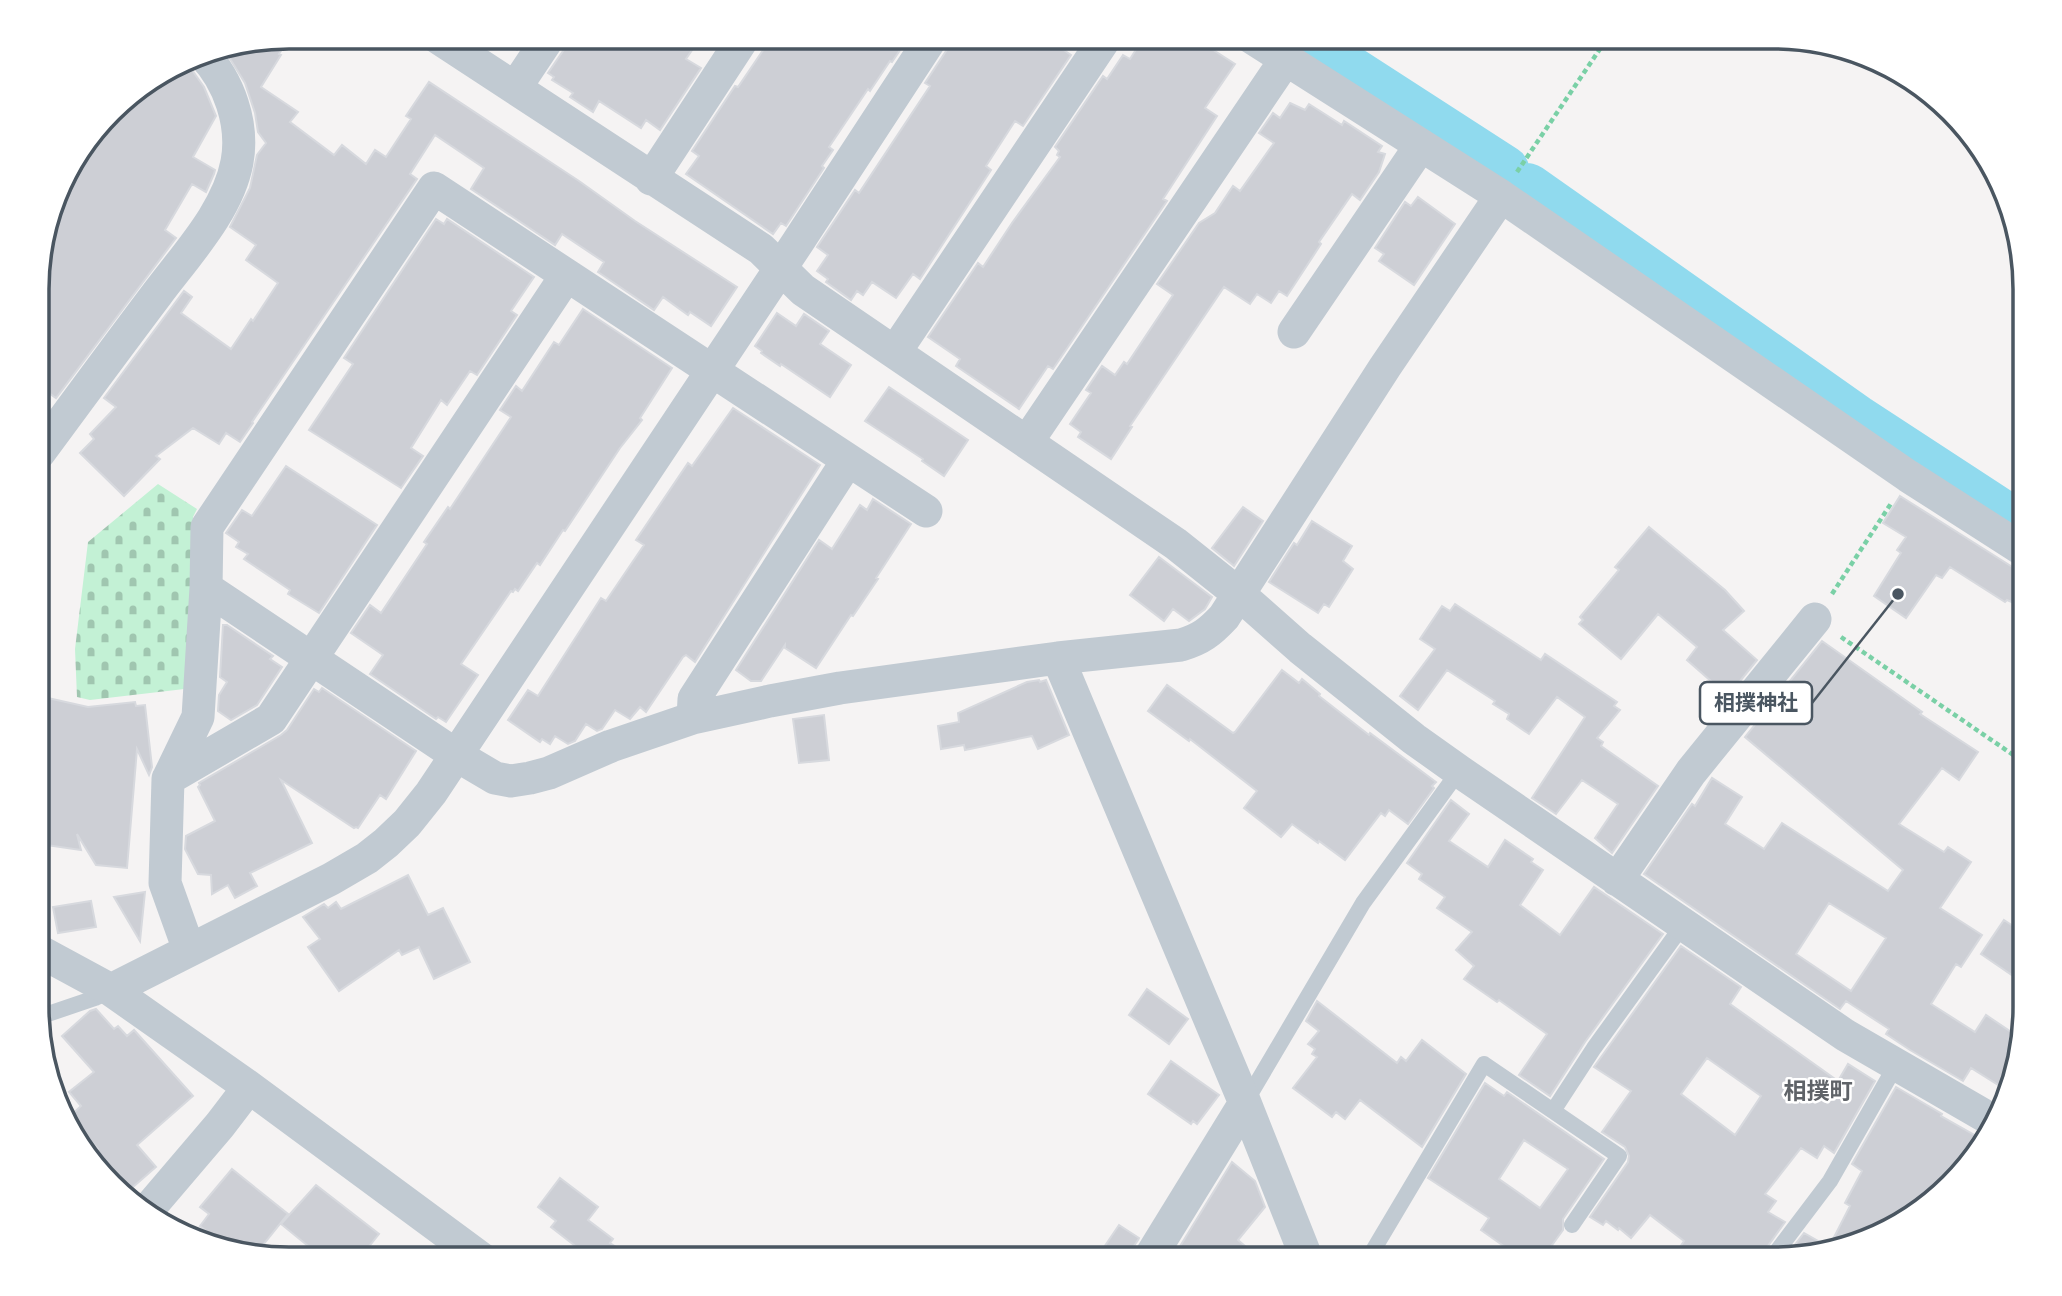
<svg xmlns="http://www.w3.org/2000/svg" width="2062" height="1296" viewBox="0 0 2062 1296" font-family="'Archivo Narrow','Noto Sans JP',sans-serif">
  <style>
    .cemetery { fill: url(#cemetery-stones) }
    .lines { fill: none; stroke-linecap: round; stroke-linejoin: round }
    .river { stroke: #90daee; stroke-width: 54 }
    .building { fill: #cdcfd5; stroke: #d7d9de; stroke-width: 2; fill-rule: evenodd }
    .path { stroke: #7ad0a6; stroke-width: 4.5; stroke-dasharray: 5 3.5; stroke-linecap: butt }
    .lane { stroke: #c1cad2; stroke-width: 16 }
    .street { stroke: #c1cad2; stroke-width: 33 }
    .labels { text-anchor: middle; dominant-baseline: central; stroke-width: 5; stroke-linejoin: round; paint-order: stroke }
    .quarter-label { font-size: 23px; font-weight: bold; fill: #5f6368; stroke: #fff }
    .rim { fill: none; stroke: #4a5661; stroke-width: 3.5 }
    .leader { fill: none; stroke: #4a5661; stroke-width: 2.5 }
    .callout-dot { fill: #4a5661; stroke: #fff; stroke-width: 2.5 }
    .callout { fill: #fff; stroke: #4a5661; stroke-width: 2.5 }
    .callout-label { font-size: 21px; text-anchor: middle; font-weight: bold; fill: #4a5661 }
  </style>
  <defs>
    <pattern id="cemetery-stones" width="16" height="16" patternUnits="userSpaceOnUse" patternTransform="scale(1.75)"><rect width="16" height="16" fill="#c3f1d5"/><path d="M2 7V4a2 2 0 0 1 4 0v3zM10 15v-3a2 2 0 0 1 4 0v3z" fill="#a0c6b0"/></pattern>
  </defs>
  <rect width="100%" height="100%" fill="#f5f3f3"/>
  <path class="cemetery" d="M 158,484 L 197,509 L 193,517 L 195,587 L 193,688 L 90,700 L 77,697 L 75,649 L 88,542 Z"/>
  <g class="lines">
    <path class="river" d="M 1294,37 L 1503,172
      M 1527,190 L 1855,421 L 2025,532"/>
  </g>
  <path class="building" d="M 289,37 L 279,54 L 281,55 L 261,87 L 298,112 L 290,122 L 334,155 L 342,145 L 366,164 L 375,150 L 386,157 L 411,119 L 406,116 L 429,82 L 579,181 L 635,221 L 737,287 L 711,326 L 690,312 L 688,315 L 663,297 L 654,310 L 598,272 L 604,262 L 562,234 L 555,245 L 471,189 L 484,168 L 435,135 L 410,174 L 417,179 L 252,422 L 253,423 L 240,442 L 226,433 L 219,444 L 193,428 L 156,456 L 160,459 L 124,496 L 80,453 L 94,439 L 90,434 L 116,407 L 104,398 L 184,291 L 192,297 L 181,313 L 231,349 L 251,319 L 253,321 L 278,283 L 246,260 L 256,245 L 230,227 L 250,188 L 257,155 L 266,143 L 258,132 L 255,113 L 245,83 L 224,49 Z
    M 497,37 L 526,37 L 517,50 Z
    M 568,37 L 701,37 L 686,59 L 701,68 L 660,130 L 646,120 L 641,128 L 599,101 L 593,112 L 570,97 L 573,93 L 552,80 L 554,77 L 548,73 L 565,48 Z
    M 772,37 L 909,37 L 892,62 L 890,61 L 870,91 L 868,89 L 829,147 L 833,150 L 822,166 L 824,168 L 786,226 L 781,223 L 773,234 L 686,174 L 699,156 L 692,151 L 735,86 L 738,87 Z
    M 951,37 L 1045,37 L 1071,55 L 1023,126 L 1015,121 L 986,166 L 991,170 L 920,279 L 913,274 L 896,298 L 872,282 L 863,295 L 857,291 L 851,300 L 826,282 L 828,279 L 817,271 L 828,255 L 817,247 L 855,190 L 859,193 L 930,86 L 925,83 L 948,48 Z
    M 1144,37 L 1193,37 L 1235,64 L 1205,108 L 1217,116 L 1163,199 L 1167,201 L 1053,369 L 1048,366 L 1019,409 L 956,366 L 960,359 L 928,337 L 978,263 L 983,267 L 1012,223 L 1060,157 L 1057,155 L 1059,151 L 1055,147 L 1103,76 L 1107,79 L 1123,55 L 1130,59 Z
    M 185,60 L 204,87 L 216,116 L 193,157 L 215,170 L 214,174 L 206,192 L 192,184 L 165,230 L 176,238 L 56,398 L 39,386 L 39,256 L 63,177 L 122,100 Z
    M 1290,103 L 1305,110 L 1309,104 L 1342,125 L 1344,121 L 1382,146 L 1378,152 L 1385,154 L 1379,172 L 1360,200 L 1352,194 L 1319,242 L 1321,244 L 1287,296 L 1279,291 L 1271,303 L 1257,294 L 1250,304 L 1224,287 L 1130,426 L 1132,427 L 1111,459 L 1078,437 L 1081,432 L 1070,424 L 1091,393 L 1086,390 L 1102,366 L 1115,375 L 1124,362 L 1127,364 L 1173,295 L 1157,284 L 1199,223 L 1215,213 L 1233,186 L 1240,191 L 1274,143 L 1259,133 L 1273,113 L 1280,118 Z
    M 1418,197 L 1455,224 L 1414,285 L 1379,261 L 1384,254 L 1375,248 L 1405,202 L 1411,206 Z
    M 436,219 L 444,224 L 447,219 L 534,277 L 511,311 L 517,315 L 477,375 L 470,371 L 447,405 L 441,400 L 411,448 L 423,456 L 401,488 L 309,430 L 353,364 L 344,358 Z
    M 583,309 L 672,368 L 640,418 L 642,420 L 620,448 L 565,531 L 563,530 L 540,565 L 537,563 L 518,591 L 515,589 L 513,592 L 511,591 L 461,664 L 478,675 L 446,722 L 438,717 L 436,719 L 370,674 L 383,655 L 351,633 L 370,605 L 381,613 L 427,544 L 424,542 L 448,507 L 450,509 L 511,417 L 500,410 L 516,386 L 522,391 L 554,342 L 559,345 Z
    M 777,313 L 796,326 L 804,314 L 829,331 L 820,344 L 851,365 L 830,397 L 781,364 L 780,366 L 761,353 L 762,351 L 755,346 Z
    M 889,387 L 968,440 L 944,476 L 922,461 L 923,459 L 865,421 Z
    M 733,408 L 820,465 L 695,662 L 686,655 L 683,657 L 646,712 L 640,707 L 630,719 L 615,710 L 602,729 L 597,731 L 586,724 L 575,741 L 568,744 L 555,736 L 550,744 L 542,739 L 540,742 L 508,720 L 528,690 L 538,696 L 601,598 L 606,601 L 644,545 L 636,540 L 688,463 L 692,466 Z
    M 286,466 L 377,525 L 319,613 L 288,594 L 290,590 L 244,559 L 248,554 L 236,547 L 239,542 L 226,533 L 242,510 L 252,516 Z
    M 1900,496 L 2025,575 L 2025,586 L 2014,603 L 2007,600 L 2005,602 L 1950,567 L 1942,578 L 1936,575 L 1906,618 L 1874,596 L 1899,556 L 1901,553 L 1897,550 L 1906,537 L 1883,523 Z
    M 873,499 L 911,524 L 876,578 L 878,579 L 853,616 L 851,615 L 816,668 L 785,648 L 785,645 L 761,681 L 751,681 L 736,670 L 819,540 L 832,549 L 860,505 L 867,510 Z
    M 1243,507 L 1263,521 L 1234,566 L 1212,548 Z
    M 1312,521 L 1352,546 L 1343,561 L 1353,569 L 1329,607 L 1324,604 L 1318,613 L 1269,582 L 1294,543 L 1297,545 Z
    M 1649,527 L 1725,590 L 1744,611 L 1723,630 L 1757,660 L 1728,696 L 1687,660 L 1697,647 L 1658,614 L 1621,659 L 1579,624 L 1583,620 L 1580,617 L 1619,570 L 1615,567 Z
    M 1159,557 L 1212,597 L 1205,609 L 1189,621 L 1173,609 L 1164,621 L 1130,595 Z
    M 1455,604 L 1541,660 L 1545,654 L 1617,702 L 1614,706 L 1620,710 L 1597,738 L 1603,742 L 1601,746 L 1658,786 L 1612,853 L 1595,838 L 1618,804 L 1582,780 L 1556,814 L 1532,798 L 1585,717 L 1557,697 L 1529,734 L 1507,719 L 1509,714 L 1493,704 L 1495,701 L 1447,670 L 1418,710 L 1400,696 L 1435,649 L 1420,639 L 1442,606 L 1450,611 Z
    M 223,625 L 227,625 L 273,656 L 270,659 L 282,667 L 257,705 L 231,720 L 218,711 L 219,695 L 227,682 L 220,677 Z
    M 1822,641 L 1922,712 L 1920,714 L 1978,752 L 1959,780 L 1942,768 L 1899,824 L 1944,852 L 1948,847 L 1971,862 L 1940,908 L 1982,935 L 1961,967 L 1956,964 L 1931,1004 L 1975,1032 L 1986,1015 L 2020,1038 L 2003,1088 L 1971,1068 L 1963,1081 L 1910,1050 L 1886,1034 L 1889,1029 L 1846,1001 L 1840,1009 L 1644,874 L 1692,804 L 1695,806 L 1712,778 L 1742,797 L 1725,824 L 1764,849 L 1782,823 L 1888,891 L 1903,870 L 1745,737 ZM 1829,903 L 1886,938 L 1851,991 L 1796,954 Z
    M 1282,670 L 1299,683 L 1302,679 L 1320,694 L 1319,696 L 1369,735 L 1370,733 L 1436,782 L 1432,786 L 1434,788 L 1408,824 L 1389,810 L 1385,816 L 1381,813 L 1345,860 L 1319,841 L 1318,843 L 1292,824 L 1281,837 L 1244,808 L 1257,791 L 1190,739 L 1189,741 L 1148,711 L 1167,685 L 1233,733 L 1235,732 Z
    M 1039,680 L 1040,682 L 1046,680 L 1069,735 L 1038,749 L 1032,736 L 965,750 L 964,745 L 941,749 L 938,726 L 959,722 L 958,713 L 1027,682 Z
    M 322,688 L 416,751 L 386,799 L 380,795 L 358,828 L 356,827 L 354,828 L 281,780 L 312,843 L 250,873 L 257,886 L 235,898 L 228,885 L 212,894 L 211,875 L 198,874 L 185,849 L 186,836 L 215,821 L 198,787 L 200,785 L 199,783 L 281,735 L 287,730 L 314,689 L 319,692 Z
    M 39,696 L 88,707 L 135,702 L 136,706 L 145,705 L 152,767 L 149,775 L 137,749 L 127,868 L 96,865 L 77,834 L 81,850 L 39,844 Z
    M 824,715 L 829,760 L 799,763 L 793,719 Z
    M 1451,800 L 1469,814 L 1449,841 L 1488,867 L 1505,840 L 1533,859 L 1531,862 L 1543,870 L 1520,905 L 1560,935 L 1594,887 L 1663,934 L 1585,1042 L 1550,1096 L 1519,1075 L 1547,1034 L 1499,1000 L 1497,1002 L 1464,979 L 1474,966 L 1456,950 L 1472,932 L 1437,908 L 1445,897 L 1419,879 L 1422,874 L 1407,863 Z
    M 408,875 L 428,915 L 443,908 L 470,962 L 434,979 L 419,947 L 402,955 L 399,950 L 339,991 L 308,947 L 320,939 L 303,917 L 324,904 L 328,908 L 336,902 L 341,909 Z
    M 145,892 L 140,941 L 114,897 Z
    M 91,901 L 96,927 L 58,933 L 53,907 Z
    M 2004,920 L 2025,934 L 2025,984 L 1981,954 Z
    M 1681,946 L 1741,987 L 1730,1004 L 1838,1081 L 1848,1064 L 1875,1081 L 1834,1153 L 1824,1146 L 1817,1158 L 1801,1148 L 1765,1194 L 1776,1201 L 1768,1212 L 1785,1222 L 1763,1253 L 1761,1259 L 1672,1259 L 1684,1241 L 1650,1215 L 1631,1238 L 1619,1228 L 1618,1230 L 1606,1221 L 1603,1225 L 1590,1217 L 1628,1162 L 1629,1156 L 1625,1147 L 1602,1132 L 1631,1091 L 1594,1067 ZM 1707,1058 L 1761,1096 L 1735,1135 L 1681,1094 Z
    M 1147,989 L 1188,1019 L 1169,1044 L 1129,1015 Z
    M 1317,1001 L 1397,1063 L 1401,1057 L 1406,1061 L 1422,1040 L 1466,1074 L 1422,1147 L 1360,1100 L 1345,1119 L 1336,1112 L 1332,1117 L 1293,1088 L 1317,1057 L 1312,1054 L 1315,1049 L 1308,1044 L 1319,1031 L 1306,1021 Z
    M 96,1009 L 114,1029 L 118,1026 L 127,1036 L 134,1030 L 193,1096 L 137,1145 L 156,1167 L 126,1193 L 92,1155 L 98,1149 L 69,1117 L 81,1106 L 69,1092 L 94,1072 L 62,1036 L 90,1011 Z
    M 1171,1061 L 1219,1095 L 1197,1124 L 1193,1121 L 1191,1124 L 1148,1094 Z
    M 1485,1083 L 1504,1096 L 1507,1092 L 1604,1159 L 1563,1219 L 1563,1230 L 1542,1259 L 1522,1259 L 1481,1230 L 1489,1218 L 1428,1178 ZM 1524,1140 L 1568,1169 L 1540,1208 L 1499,1179 Z
    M 1896,1087 L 1942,1114 L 1941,1116 L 1985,1141 L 1983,1147 L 1899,1226 L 1789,1259 L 1784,1259 L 1804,1233 L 1829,1247 L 1850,1206 L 1845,1203 L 1862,1171 L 1852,1164 Z
    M 1232,1162 L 1255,1181 L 1265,1207 L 1238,1240 L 1260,1259 L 1178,1259 L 1174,1256 Z
    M 232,1169 L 288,1214 L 255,1255 L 232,1252 L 200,1226 L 209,1214 L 200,1207 Z
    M 560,1178 L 598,1207 L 588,1220 L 613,1239 L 610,1243 L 634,1259 L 592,1259 L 551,1227 L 556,1221 L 538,1207 Z
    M 316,1185 L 379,1234 L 359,1259 L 324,1259 L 281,1224 Z
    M 1119,1225 L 1139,1238 L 1138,1240 L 1125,1259 L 1096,1259 Z"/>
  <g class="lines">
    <path class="path" d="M 1517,172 L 1608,37
      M 1832,594 L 1892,502
      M 1841,637 L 2025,763"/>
    <path class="lane" d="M 39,1017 L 95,998 L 111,990
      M 1245,1103 L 1363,903 L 1459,771
      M 1553,1111 L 1594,1048 L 1683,925
      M 1368,1259 L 1484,1064 L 1619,1156 L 1572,1225
      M 1771,1259 L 1830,1181 L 1896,1065"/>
    <path class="street" d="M 437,37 L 761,249 L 803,290 L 1176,544 L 1240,595 L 1300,648 L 1414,739 L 1459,771 L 1845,1035 L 1992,1120
      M 1251,37 L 1501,196 L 1908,476 L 2025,551
      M 515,88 L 549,37
      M 651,179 L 744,37
      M 1294,332 L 1421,145
      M 895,352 L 1106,37
      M 1027,442 L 1286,59
      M 39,453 C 78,400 117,347 157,294 C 186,255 228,211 237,162 C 244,124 229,81 203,54
      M 206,588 L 456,755 L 495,778 L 511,781 L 530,778 L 549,773 L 611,746 L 693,718 L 770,701 L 840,688 L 1058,658 L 1181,645 C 1201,639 1210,632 1224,617 L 1385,367 L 1501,196
      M 1058,658 L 1245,1103 L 1307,1259
      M 693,718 L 694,699 L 848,460
      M 168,779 L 198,717 L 206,588 L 207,527 L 434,188 L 926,511
      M 1617,880 L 1691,772 L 1815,619
      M 189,950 L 165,883 L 168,779 L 271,719 L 566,276
      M 39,951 L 111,990 L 249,1087 L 482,1259
      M 111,990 L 331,879 L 367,858 L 386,843 L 407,823 L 431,793 L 796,245 L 932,37
      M 145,1213 L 220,1125 L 249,1087
      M 1149,1259 L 1245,1103"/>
  </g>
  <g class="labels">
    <g class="quarter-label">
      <text x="1818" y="1090">相撲町</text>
    </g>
  </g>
  <path d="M0 0H2062V1296H0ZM289 49H1773A240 240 0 0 1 2013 289V1007A240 240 0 0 1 1773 1247H289A240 240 0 0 1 49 1007V289A240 240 0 0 1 289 49Z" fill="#fff" fill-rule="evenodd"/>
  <path class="rim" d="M289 49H1773A240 240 0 0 1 2013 289V1007A240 240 0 0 1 1773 1247H289A240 240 0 0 1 49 1007V289A240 240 0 0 1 289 49Z"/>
  <path class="leader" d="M1898 594L1812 703"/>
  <circle class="callout-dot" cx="1898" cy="594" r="7"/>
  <rect class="callout" x="1700" y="682" width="112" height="42" rx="7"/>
  <g class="callout-label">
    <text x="1756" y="710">相撲神社</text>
  </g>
</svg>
